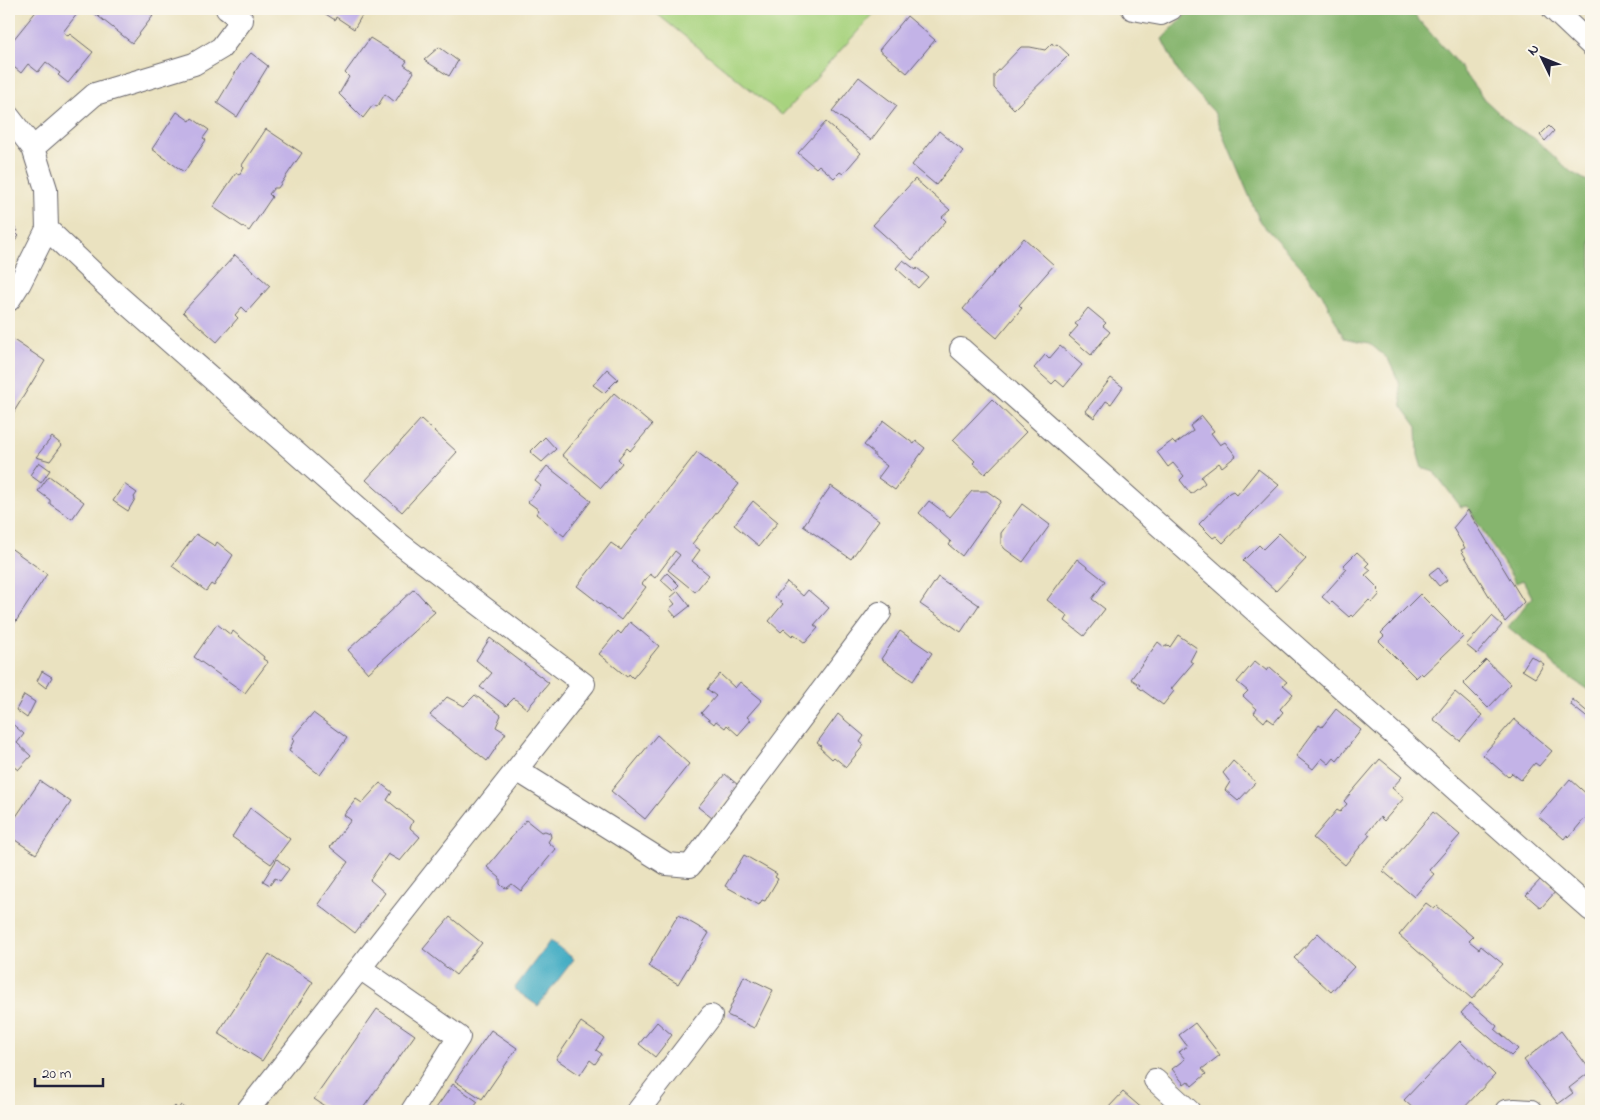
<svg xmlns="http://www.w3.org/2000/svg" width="1600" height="1120" viewBox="0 0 1600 1120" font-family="'Indie Flower',sans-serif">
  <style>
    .green { fill: #a8d37f; stroke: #657a5d }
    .forest { fill: #86b56e; stroke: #546c54 }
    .water { fill: #45adc4; stroke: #346880 }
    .building { fill: #c3b3e7 }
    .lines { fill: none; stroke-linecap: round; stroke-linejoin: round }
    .minor-casing { stroke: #68656a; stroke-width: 24 }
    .minor { stroke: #fff; stroke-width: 22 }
  </style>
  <rect width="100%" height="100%" fill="#fbf7ec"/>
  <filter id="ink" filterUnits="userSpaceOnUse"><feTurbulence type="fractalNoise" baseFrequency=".02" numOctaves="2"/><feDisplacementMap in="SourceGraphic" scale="10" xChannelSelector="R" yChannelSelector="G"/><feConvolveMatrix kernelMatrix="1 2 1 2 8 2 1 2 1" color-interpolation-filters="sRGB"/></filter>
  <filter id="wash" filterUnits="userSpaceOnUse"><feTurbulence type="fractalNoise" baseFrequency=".0096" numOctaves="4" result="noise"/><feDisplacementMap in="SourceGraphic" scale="20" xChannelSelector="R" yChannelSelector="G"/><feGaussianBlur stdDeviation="1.12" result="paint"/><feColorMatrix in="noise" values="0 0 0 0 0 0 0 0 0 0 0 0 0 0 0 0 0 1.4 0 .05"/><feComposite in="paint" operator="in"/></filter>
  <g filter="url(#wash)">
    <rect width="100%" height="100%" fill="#eae2c0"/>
    <path class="green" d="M 651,9 L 878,9 L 782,115 Z"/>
    <path class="forest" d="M 1191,9 L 1409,9 L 1456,62 L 1485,100 L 1513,126 L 1534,138 L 1571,172 L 1591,183 L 1591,692 L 1556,668 L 1549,658 L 1529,644 L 1508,627 L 1532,597 L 1523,580 L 1516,583 L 1467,506 L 1461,507 L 1434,472 L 1422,468 L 1418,455 L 1417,427 L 1402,406 L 1399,382 L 1388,359 L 1369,343 L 1344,338 L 1322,294 L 1307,273 L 1260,222 L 1214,112 L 1180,75 L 1162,39 Z"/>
    <path class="water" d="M 550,941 L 574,959 L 538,1006 L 514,989 Z"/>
    <g id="blocks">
      <path class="building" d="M 38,9 L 81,9 L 63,32 L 68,36 L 70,34 L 93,52 L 68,83 L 58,75 L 60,73 L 46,62 L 38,72 L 28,64 L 21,73 L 9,63 L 9,45 Z
        M 89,9 L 144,9 L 153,16 L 132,43 Z
        M 323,9 L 373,9 L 369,15 L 364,12 L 354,29 L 336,17 L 335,20 L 321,11 Z
        M 907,16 L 935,40 L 907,73 L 879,50 Z
        M 370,38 L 407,61 L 404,65 L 414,72 L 395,102 L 385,94 L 377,107 L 373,105 L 363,118 L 339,94 L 349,77 L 345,73 Z
        M 1052,43 L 1054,46 L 1057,44 L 1069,55 L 1014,109 L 994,88 L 994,75 L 1021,47 L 1030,47 L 1045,50 Z
        M 439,47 L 458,61 L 449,76 L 424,60 Z
        M 251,53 L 268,66 L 237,117 L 217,103 L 240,65 Z
        M 859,77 L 897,106 L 871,140 L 832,111 Z
        M 177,112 L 190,121 L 192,118 L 209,130 L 203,138 L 206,140 L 184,172 L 152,149 Z
        M 826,122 L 861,153 L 843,174 L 840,172 L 834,178 L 819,165 L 816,168 L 798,153 Z
        M 1549,126 L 1554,131 L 1545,141 L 1540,135 Z
        M 266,129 L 302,153 L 278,188 L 274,188 L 269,194 L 272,197 L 249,231 L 213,207 L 236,173 L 239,175 L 244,167 L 242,165 Z
        M 939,131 L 963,151 L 936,185 L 912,165 Z
        M 915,179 L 950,210 L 942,217 L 946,221 L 912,260 L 873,225 Z
        M 9,222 L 18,230 L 16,233 L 19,236 L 9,248 Z
        M 1024,238 L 1054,265 L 1019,305 L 1022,308 L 997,338 L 963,309 Z
        M 235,255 L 270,286 L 247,312 L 242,307 L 235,315 L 238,318 L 217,342 L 183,312 Z
        M 903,260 L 916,270 L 917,268 L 928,277 L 918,288 L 896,268 Z
        M 1088,308 L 1106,323 L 1103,326 L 1110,332 L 1091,355 L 1069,336 L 1078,326 L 1075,324 Z
        M 9,337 L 45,361 L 12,415 L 9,413 Z
        M 1060,346 L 1082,365 L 1064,387 L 1056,380 L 1052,384 L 1034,368 L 1045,355 L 1049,359 Z
        M 607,369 L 618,379 L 604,393 L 593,385 Z
        M 1111,378 L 1123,387 L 1111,404 L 1106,401 L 1094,418 L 1085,411 Z
        M 614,393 L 652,425 L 630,451 L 627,448 L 618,459 L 622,463 L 601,488 L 562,455 Z
        M 992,399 L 1026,432 L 985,474 L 973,463 L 975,461 L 953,440 Z
        M 1202,416 L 1214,431 L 1211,433 L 1220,445 L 1225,442 L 1236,456 L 1222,467 L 1219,463 L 1201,477 L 1205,483 L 1191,494 L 1180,480 L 1184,476 L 1173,463 L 1168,467 L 1157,452 L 1172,441 L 1175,444 L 1193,431 L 1190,426 Z
        M 421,419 L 457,452 L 402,512 L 366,480 Z
        M 884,421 L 914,444 L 916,441 L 925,448 L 895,490 L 878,478 L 887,466 L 874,456 L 874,453 L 864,445 Z
        M 52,437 L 62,445 L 50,461 L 36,457 Z
        M 545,437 L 556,449 L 542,462 L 530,452 Z
        M 697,452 L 739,484 L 692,544 L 700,550 L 692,561 L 709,575 L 695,592 L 668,570 L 680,555 L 675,551 L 655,578 L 650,574 L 642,584 L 646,587 L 621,620 L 577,586 L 611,543 L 621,550 Z
        M 39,462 L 50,470 L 41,483 L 30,475 Z
        M 547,466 L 591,501 L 564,536 L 536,514 L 539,510 L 528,502 L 541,486 L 535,481 Z
        M 1258,469 L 1279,485 L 1223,543 L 1216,536 L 1213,538 L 1199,524 L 1229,493 L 1233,491 L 1237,495 Z
        M 49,476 L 84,502 L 72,519 L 50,504 L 50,500 L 38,491 Z
        M 124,484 L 137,493 L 134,497 L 135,499 L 128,511 L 113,501 Z
        M 831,486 L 879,520 L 851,559 L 803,526 Z
        M 972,491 L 987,491 L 1001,501 L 962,556 L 949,545 L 951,542 L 919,513 L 929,501 L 950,517 Z
        M 753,501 L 778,522 L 759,546 L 734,525 Z
        M 1022,504 L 1050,525 L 1023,562 L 1005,549 L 1001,544 L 1001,533 Z
        M 1468,510 L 1524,602 L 1505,622 L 1461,550 L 1465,548 L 1453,528 Z
        M 1279,533 L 1306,559 L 1276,591 L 1243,561 L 1259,545 L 1263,549 Z
        M 196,534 L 215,546 L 217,542 L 233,555 L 214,586 L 211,584 L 206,591 L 172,566 Z
        M 9,547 L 47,574 L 9,632 Z
        M 1357,552 L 1369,563 L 1366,566 L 1371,570 L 1365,575 L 1379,589 L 1377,591 L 1380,594 L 1372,603 L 1369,600 L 1353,617 L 1351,615 L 1349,617 L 1332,602 L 1330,604 L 1322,597 L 1347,569 L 1343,566 Z
        M 1077,559 L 1105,581 L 1092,599 L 1105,609 L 1084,636 L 1065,621 L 1068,616 L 1047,600 Z
        M 1438,567 L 1447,580 L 1439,586 L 1429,574 Z
        M 667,573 L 679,585 L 673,591 L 661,580 Z
        M 938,577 L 979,605 L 961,632 L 920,604 Z
        M 787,582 L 803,596 L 808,590 L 829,608 L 814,625 L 818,628 L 805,643 L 794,634 L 792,636 L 784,629 L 781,632 L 769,621 L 783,604 L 775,597 Z
        M 414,589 L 435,612 L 368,673 L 348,650 Z
        M 678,591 L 690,606 L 676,617 L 669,609 L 675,604 L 670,598 Z
        M 1420,594 L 1463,637 L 1423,675 L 1421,673 L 1416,678 L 1379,641 L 1384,636 L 1381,633 Z
        M 1492,616 L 1502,625 L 1477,654 L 1466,645 Z
        M 630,622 L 659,646 L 633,678 L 629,674 L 627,677 L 599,654 L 618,631 L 621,634 Z
        M 217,624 L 231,635 L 233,631 L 264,657 L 263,659 L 268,662 L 245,693 L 194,657 Z
        M 900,631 L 932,653 L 913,681 L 881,659 Z
        M 1178,635 L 1197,648 L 1190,661 L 1193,663 L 1171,689 L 1174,691 L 1163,705 L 1138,687 L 1140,685 L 1131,679 L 1158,642 L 1164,647 L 1168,645 L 1170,647 Z
        M 490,638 L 549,683 L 527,709 L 514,698 L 506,706 L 480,687 L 492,673 L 476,660 Z
        M 1531,656 L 1544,664 L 1535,678 L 1522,670 Z
        M 1486,660 L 1511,684 L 1488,708 L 1463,683 Z
        M 1255,661 L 1267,671 L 1270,667 L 1287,682 L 1283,685 L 1293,694 L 1280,709 L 1283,712 L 1274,723 L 1267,718 L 1264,722 L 1254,713 L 1257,709 L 1243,696 L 1248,691 L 1237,682 Z
        M 42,671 L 52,677 L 46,688 L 37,681 Z
        M 720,674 L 735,688 L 740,682 L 762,700 L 747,717 L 751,720 L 738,735 L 727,725 L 725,728 L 716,721 L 714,724 L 701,713 L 716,696 L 707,689 Z
        M 1455,692 L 1482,715 L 1460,741 L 1433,719 Z
        M 24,695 L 35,702 L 27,718 L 16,710 Z
        M 475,695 L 501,715 L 496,727 L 506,733 L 487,761 L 430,715 L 447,697 L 464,706 Z
        M 1572,699 L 1591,715 L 1590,720 L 1571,705 Z
        M 1336,709 L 1361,730 L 1337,761 L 1334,758 L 1329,764 L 1322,758 L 1313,769 L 1296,756 L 1319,725 L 1322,727 Z
        M 313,713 L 347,738 L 320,775 L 289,751 L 294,740 L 292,738 Z
        M 838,714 L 864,736 L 860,742 L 864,745 L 846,767 L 834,757 L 832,759 L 820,748 L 821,746 L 817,743 Z
        M 1514,719 L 1552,751 L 1539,766 L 1535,763 L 1521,780 L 1512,773 L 1508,777 L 1483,755 Z
        M 9,721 L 24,734 L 17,743 L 31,756 L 18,770 L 9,763 Z
        M 657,735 L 689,764 L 645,819 L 611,791 Z
        M 1380,759 L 1402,777 L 1392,788 L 1404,798 L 1384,821 L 1380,817 L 1367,833 L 1370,835 L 1345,865 L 1313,838 L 1337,810 L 1340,812 L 1347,804 L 1344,801 Z
        M 1233,761 L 1256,782 L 1238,801 L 1225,790 L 1230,782 L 1223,773 Z
        M 725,774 L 738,785 L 712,818 L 698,807 Z
        M 1570,779 L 1591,798 L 1591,811 L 1569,837 L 1567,835 L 1564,839 L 1538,816 Z
        M 40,781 L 71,802 L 36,854 L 9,836 L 9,827 Z
        M 380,783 L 392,792 L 387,800 L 413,821 L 410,828 L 420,837 L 400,861 L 388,854 L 370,880 L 385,893 L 355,933 L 318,904 L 348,862 L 330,847 L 351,820 L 344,815 L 356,799 L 362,803 Z
        M 250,808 L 290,839 L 271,864 L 232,837 Z
        M 1433,812 L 1460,835 L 1429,870 L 1434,874 L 1414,897 L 1383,871 Z
        M 526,820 L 541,832 L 545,831 L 550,833 L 551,837 L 548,842 L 556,849 L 521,891 L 512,884 L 507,888 L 503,887 L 500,884 L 500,878 L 487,867 Z
        M 744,855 L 777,874 L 775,877 L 778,879 L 765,901 L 762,900 L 759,905 L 725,886 Z
        M 277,859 L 289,869 L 280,881 L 275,878 L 270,885 L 263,881 Z
        M 1542,878 L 1556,891 L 1541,908 L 1526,895 Z
        M 1426,903 L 1434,909 L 1437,906 L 1473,937 L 1469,941 L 1479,949 L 1481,946 L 1503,964 L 1472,999 L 1399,935 Z
        M 678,915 L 709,933 L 678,984 L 648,966 Z
        M 450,917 L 482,943 L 456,975 L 423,949 Z
        M 1318,933 L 1354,967 L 1331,992 L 1294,958 Z
        M 269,954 L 313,982 L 262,1061 L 218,1033 Z
        M 744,976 L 773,990 L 754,1028 L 727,1015 Z
        M 1470,1003 L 1497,1026 L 1495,1029 L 1518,1049 L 1511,1056 L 1461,1013 Z
        M 377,1009 L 415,1035 L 361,1111 L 332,1111 L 314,1099 Z
        M 581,1022 L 604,1038 L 596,1050 L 602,1054 L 595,1064 L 590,1060 L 580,1075 L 556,1059 Z
        M 657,1022 L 672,1035 L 655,1057 L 639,1044 Z
        M 1195,1023 L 1220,1055 L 1202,1069 L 1206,1074 L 1192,1086 L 1188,1081 L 1184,1084 L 1172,1069 L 1185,1059 L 1179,1052 L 1187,1046 L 1179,1035 Z
        M 491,1030 L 517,1048 L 482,1099 L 455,1081 Z
        M 1561,1031 L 1591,1071 L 1569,1088 L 1573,1093 L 1558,1104 L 1524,1060 Z
        M 1460,1041 L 1495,1075 L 1461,1111 L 1416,1111 L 1404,1100 Z
        M 453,1084 L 478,1102 L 471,1111 L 434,1111 Z
        M 1123,1092 L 1145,1111 L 1109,1111 L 1107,1109 Z
        M 181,1105 L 188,1111 L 170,1111 L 175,1106 L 178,1109 Z
        M 1162,1105 L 1172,1111 L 1149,1111 L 1157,1106 L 1160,1108 Z"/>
    </g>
  </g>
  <g filter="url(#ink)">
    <use href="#blocks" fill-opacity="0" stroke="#68656a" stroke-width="1"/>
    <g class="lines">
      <g class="minor-casing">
        <path id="minor" d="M 1133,9 L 1161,14 L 1171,9
          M 1553,9 L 1591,45
          M 9,117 L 33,148 L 46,189 L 47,229 L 20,283 L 9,300
          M 33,148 L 95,94 L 194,64 L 221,48 L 242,20 L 227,9
          M 47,229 L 108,287 L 396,541 L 584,684 L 247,1111
          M 961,349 L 1591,910
          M 517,770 L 667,864 L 690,866 L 880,613
          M 360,968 L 459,1037 L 412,1111
          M 1155,1080 L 1189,1111
          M 638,1111 L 711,1016
          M 1506,1111 L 1515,1110 L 1531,1111"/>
      </g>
      <use href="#minor" class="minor"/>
    </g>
  </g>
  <rect width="1600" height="1120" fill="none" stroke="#fbf7ec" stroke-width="30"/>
  <g transform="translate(1542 58) rotate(313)" stroke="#fbf7ec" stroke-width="4" paint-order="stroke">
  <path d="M0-4L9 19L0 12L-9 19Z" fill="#22223b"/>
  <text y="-8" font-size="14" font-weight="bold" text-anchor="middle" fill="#22223b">N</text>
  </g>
  <path d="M35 1078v8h68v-8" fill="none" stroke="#22223b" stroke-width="2.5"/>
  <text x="42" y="1078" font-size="15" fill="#22223b" stroke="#fbf7ec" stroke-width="4" paint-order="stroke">20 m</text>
</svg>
